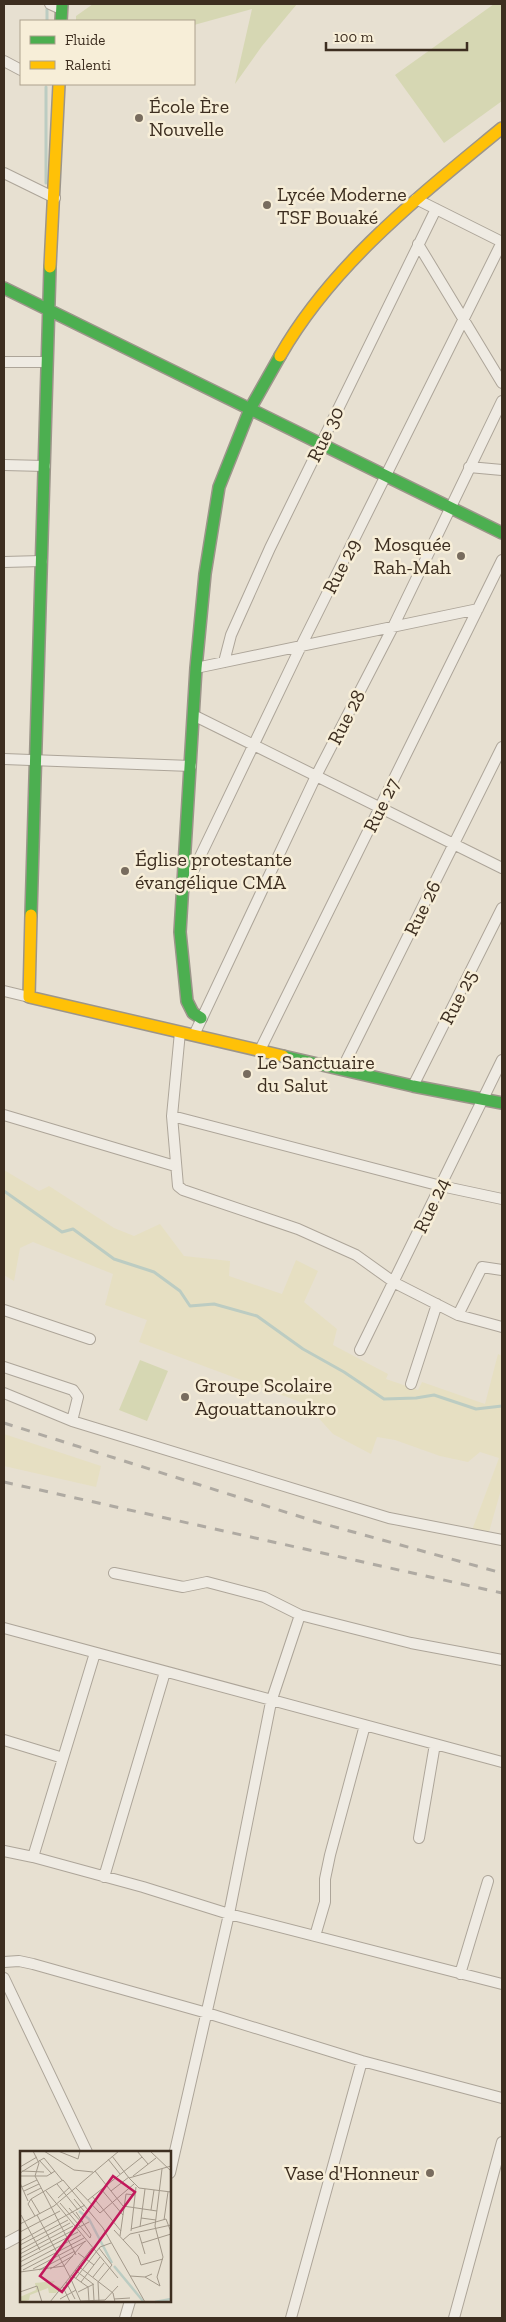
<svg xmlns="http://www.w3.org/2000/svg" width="506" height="2322" viewBox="0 0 506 2322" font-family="'Zilla Slab',serif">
	<rect width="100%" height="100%" fill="#e7e0d1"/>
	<path fill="#e6dfc2" d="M4 1170 39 1191 49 1186 114 1228 134 1236 160 1224 184 1256 230 1261 229 1276 282 1294 296 1260 318 1271 304 1302 337 1329 333 1345 388 1374 386 1379 418 1390 422 1382 485 1404 498 1354 502 1356V1486L489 1532 472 1530 499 1458 480 1452 468 1462 440 1456 395 1440 377 1437 371 1454 333 1434 306 1404 139 1342 147 1320 105 1305 113 1274 33 1242 20 1248 14 1281 4 1275Z
		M4 1434 101 1466 96 1487 4 1466Z"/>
	<path fill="#d6d7b3" d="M93 4H297L262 46 235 84 252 9 194 25V21H76V16Z
		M494 4H502V101L444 143 395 75Z
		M140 1360 168 1371 147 1421 119 1410Z"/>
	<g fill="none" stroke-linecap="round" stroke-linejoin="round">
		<path stroke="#bcccc2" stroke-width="3" d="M47 9V21
			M46 87V183
			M4 1191 62 1232 73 1229 114 1259 154 1272 180 1291 190 1306 214 1304 257 1316 303 1349 344 1372 384 1399 416 1398 434 1395 476 1409 502 1406"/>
		<defs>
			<path id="street" d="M50 4 61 9
				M4 61 21 70
				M4 173 55 198
				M416 199 502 242
				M418 244 502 383
				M4 362H46
				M4 465 45 466
				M469 467 502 470
				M4 562 42 561
				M224 662 231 635 270 548 436 209
				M196 668 478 609
				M193 715 502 868
				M4 759 191 766
				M185 888 301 646 502 242
				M4 991 29 997
				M180 1032 172 1116 178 1186 183 1190 298 1229 356 1255 395 1283 458 1315 502 1327
				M194 1035 316 776 393 627 502 401
				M260 1050 502 560
				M342 1069 502 747
				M413 1086 502 908
				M4 1115 175 1166
				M172 1116 441 1186 502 1199
				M4 1310 90 1339
				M458 1315 482 1267 502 1270
				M360 1350 502 1060
				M4 1367 73 1390 78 1397 72 1421
				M411 1384 437 1304
				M4 1393 72 1421 389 1518 502 1540
				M114 1573 183 1587 207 1582 264 1597 300 1615
				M4 1628 502 1762
				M4 1740 63 1758
				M419 1838 435 1744
				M4 1851 33 1857 143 1887 229 1914 502 1984
				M33 1857 95 1653
				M104 1877 165 1672
				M315 1936 325 1902V1879L330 1855 365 1725
				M4 1962 19 1961 33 1964 207 2013 362 2061 502 2098
				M460 1974 488 1881
				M4 1978 87 2152
				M170 2173 229 1914 271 1702 300 1615 411 1643 502 1660
				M4 2244 21 2235
				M125 2318 130 2301
				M291 2318 362 2061
				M454 2318 502 2142"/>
			<path id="fast" d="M61 21 62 4
				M4 288 502 533
				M31 915 50 267
				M201 1018 193 1013 187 1001 180 932 196 668 205 574 219 487 250 409 280 356
				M283 1056 413 1086 502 1103"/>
			<path id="slow" d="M50 267 59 84
				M280 356C333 263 421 195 502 128
				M31 915 29 997 283 1056"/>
		</defs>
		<use href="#street" stroke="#ada599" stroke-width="12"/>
		<use href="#fast" stroke="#9c958a" stroke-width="14"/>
		<use href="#slow" stroke="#9c958a" stroke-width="14"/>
		<use href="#street" stroke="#efebe3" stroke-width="10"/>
		<use href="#fast" stroke="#4caf50" stroke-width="11"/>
		<use href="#slow" stroke="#ffc107" stroke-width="11"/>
		<path stroke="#afaaa2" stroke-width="3" stroke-dasharray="9 9" stroke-linecap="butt" d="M4 1423 317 1522 502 1573
			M4 1482 502 1593"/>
	</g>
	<g fill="#786c5e" stroke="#f7eed8" stroke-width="2">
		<circle cx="139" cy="118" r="5"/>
		<circle cx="267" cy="205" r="5"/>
		<circle cx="461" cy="556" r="5"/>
		<circle cx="125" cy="871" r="5"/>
		<circle cx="247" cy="1074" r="5"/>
		<circle cx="185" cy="1397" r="5"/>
		<circle cx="430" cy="2173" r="5"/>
	</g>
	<g text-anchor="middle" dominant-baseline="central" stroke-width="5" stroke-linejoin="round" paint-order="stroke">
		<g font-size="20" fill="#3d2e20" stroke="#f7eed8" text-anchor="start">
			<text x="149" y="106">École Ère<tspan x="149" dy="23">Nouvelle</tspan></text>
			<text x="277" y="194">Lycée Moderne<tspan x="277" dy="23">TSF Bouaké</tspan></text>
			<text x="451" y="544" text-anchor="end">Mosquée<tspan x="451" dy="23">Rah-Mah</tspan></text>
			<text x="135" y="859">Église protestante<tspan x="135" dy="23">évangélique CMA</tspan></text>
			<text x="257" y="1062">Le Sanctuaire<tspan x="257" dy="23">du Salut</tspan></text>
			<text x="195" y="1385">Groupe Scolaire<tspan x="195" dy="23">Agouattanoukro</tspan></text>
			<text x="420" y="2173" text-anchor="end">Vase d'Honneur</text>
		</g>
		<g font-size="20" fill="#3d2e20" stroke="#f7eed8">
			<text transform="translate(325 434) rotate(-64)">Rue 30</text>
			<text transform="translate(341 566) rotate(-63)">Rue 29</text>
			<text transform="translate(346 717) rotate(-63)">Rue 28</text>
			<text transform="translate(381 805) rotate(-64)">Rue 27</text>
			<text transform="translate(422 908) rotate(-64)">Rue 26</text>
			<text transform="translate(458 997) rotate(-63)">Rue 25</text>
			<text transform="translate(431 1205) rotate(-65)">Rue 24</text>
		</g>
	</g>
	<g transform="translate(20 2151)">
		<rect width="151" height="151" fill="#e7e0d1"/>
		<path d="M35 130 32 133 41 136 36 142H29L28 137 10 144 9 149 0 151V146L16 139 15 132Z" fill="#d6d7b3"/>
		<path fill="none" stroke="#bcccc2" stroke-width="2.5" d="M59 60 69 68 92 112M94 115 123 150M135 151 151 148"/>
		<path fill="none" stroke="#a3998a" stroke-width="1" d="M13 0 19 12 15 25 56 104M24 0 54 19 73 21M38 0 58 8 60 0M117 0 128 13M130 0 151 20M92 5 109 27 151 15M88 8 100 23M19 9 32 23M0 16 17 6M2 20 24 21M75 20 103 55 137 60M74 21 99 0M0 22 24 7 42 29M0 25H27L35 20M113 25 136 7M109 27 119 37 151 41M0 32 8 50M37 33 58 59M2 36 17 29M56 37 80 62 114 33M81 38 103 64M4 40 19 33M26 40 98 127M91 40 109 26M7 44 21 37M72 45 101 80M38 47 50 36M11 48 43 29 83 77 125 151M54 48 64 60M68 49 122 6M40 52 70 87M49 57 61 71 63 70M131 59 134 39M56 61 71 84 70 87M1 64 20 99M17 64 50 126 30 151M15 65 8 53 11 48 20 63M121 67 136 69M144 69 148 41M0 73 34 55 74 21M120 76 125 38M111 78 146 68 151 81M94 79 118 105 121 114 143 108M111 80 116 36M0 81 40 60M119 83 125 103M100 85 106 43 115 44M103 89 110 83 151 74M0 90 65 54M122 92 151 83M0 94 48 69M79 97 92 114 78 131 79 151M0 99 50 72M58 102 74 114M0 103 53 75M0 107 69 71M0 111 58 81M58 115 93 142 95 151M0 116 61 84M13 118 66 90M30 118 53 105M3 119 64 87M19 119 55 100M55 119 73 133 74 149M0 121 44 115 65 90M51 124 68 136 69 150M110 125 125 126 132 123M73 126 84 112M125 126 140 135M56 127 80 96 91 92M46 131 55 148M61 131 80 106M140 135 137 126 143 106 135 75 142 18M43 136 50 151M0 141 17 135 22 151M58 141 74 133M40 148 56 139M94 148 110 147M61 150 85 149 98 135M61 151 50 126 72 97"/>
		<path fill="#c2185b" fill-opacity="0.15" stroke="#c2185b" stroke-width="2.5" d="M93 25 115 41 42 141 20 125Z"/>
		<rect width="151" height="151" fill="none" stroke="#3d2e20" stroke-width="2.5"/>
	</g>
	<rect width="506" height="2322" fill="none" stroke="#3d2e20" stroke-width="10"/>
	<rect x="20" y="20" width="175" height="65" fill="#f7eed8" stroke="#ada18e"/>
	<rect x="30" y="36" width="25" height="8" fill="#4caf50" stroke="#ada18e"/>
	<text x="65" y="45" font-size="15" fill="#3d2e20">Fluide</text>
	<rect x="30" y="61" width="25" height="8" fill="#ffc107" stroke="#ada18e"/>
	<text x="65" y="70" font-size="15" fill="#3d2e20">Ralenti</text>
	<path d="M326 42v8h141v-8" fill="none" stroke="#3d2e20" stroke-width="2.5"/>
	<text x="334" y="42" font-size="15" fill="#3d2e20" stroke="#f7eed8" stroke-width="4" paint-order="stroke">100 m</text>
</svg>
